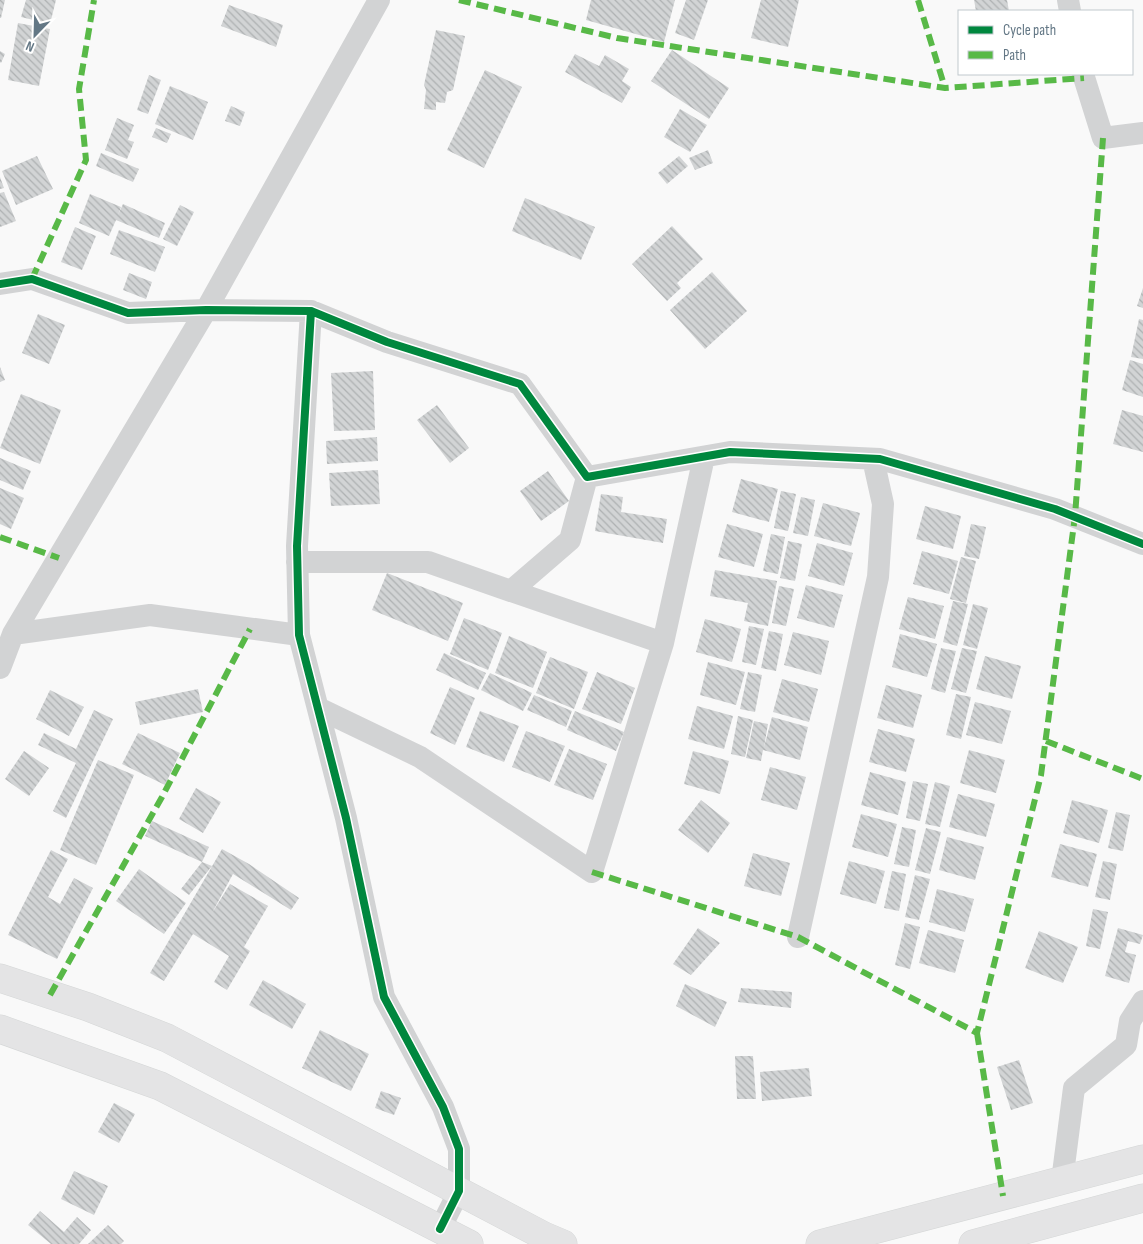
<svg xmlns="http://www.w3.org/2000/svg" width="1143" height="1244" viewBox="0 0 1143 1244" font-family="'Sofia Sans Condensed',sans-serif">
	<defs>
		<pattern id="building-back-hatch" width="6" height="6" patternUnits="userSpaceOnUse" patternTransform="scale(1.25)"><rect width="6" height="6" fill="#d2d4d5"/><path d="M-1 5l2 2M0 0l6 6M5-1l2 2" fill="none" stroke="#aeb1b2"/></pattern>
	</defs>
	<rect width="100%" height="100%" fill="#f9f9f9"/>
	<path fill="url(#building-back-hatch)" d="M0 0H5L1 18H0Z
		M26 0H56L50 24 21 17Z
		M591 0H675L664 42 586 20Z
		M686 0H708L694 40 675 33Z
		M761 0H799L788 47 751 38Z
		M974 0H1007L1009 11H976Z
		M229 5 283 25 276 47 221 26Z
		M18 23 50 29 39 86 8 80Z
		M436 30 465 36 453 90 447 92 445 103 436 102V110L424 109 426 90 424 85Z
		M672 50 729 88 709 119 651 81Z
		M0 51 5 54 1 63 0 62Z
		M575 54 599 66 605 55 629 69 622 81 631 87 622 103 565 72Z
		M485 70 522 87 484 168 447 150Z
		M149 75 161 80 148 114 137 110Z
		M170 86 208 102 193 140 155 124Z
		M231 106 245 112 240 126 225 121Z
		M680 109 707 125 690 152 664 137Z
		M117 118 134 125 128 140 134 142 127 159 105 150Z
		M156 128 171 134 167 143 152 137Z
		M708 150 713 163 695 170 689 158Z
		M101 153 139 169 133 182 96 166Z
		M37 156 53 189 16 205 2 171Z
		M679 156 688 166 667 184 658 173Z
		M0 177 4 188 0 189Z
		M4 192 16 221 0 227V193Z
		M90 194 121 207 118 215 123 204 165 223 159 238 116 220 109 236 79 223Z
		M525 198 595 227 581 260 512 231Z
		M180 205 194 212 177 246 163 239Z
		M672 226 703 259 677 283 681 288 667 301 632 264Z
		M75 227 96 236 82 270 61 262Z
		M119 230 165 247 155 272 110 254Z
		M712 272 747 311 705 349 670 310Z
		M129 273 152 282 146 299 123 290Z
		M1143 288V308L1137 306Z
		M38 314 65 325 49 364 22 353Z
		M1139 319 1143 320V359L1131 357Z
		M1130 360 1143 364V397L1122 390Z
		M0 367 5 380 0 382Z
		M373 371 375 430 334 431 331 373Z
		M21 394 61 410 40 464 0 448Z
		M437 405 469 448 450 463 417 420Z
		M1122 410 1143 416V452L1113 444Z
		M377 437 378 461 327 464 326 441Z
		M0 458 31 471 23 490 0 480Z
		M378 470 380 504 331 506 329 473Z
		M548 471 569 501 541 521 520 491Z
		M741 479 778 489 769 522 732 512Z
		M0 488 24 498 11 529 0 524Z
		M781 491 796 494 788 531 774 528Z
		M601 494 623 497 621 512 667 519 663 543 595 531Z
		M801 497 815 500 808 536 793 533Z
		M823 503 860 513 851 546 814 536Z
		M925 506 961 516 953 549 916 539Z
		M727 524 763 534 754 567 718 557Z
		M971 524 986 527 979 559 964 556Z
		M771 534 785 537 778 574 763 571Z
		M788 541 802 544 795 581 780 578Z
		M817 543 853 553 844 586 808 576Z
		M922 551 958 561 949 594 913 584Z
		M961 557 976 561 966 603 950 599Z
		M715 570 777 581 768 626 744 621 748 603 710 596Z
		M387 573 463 603 448 641 372 610Z
		M806 585 843 595 834 628 797 618Z
		M779 586 794 589 786 626 772 623Z
		M908 597 944 606 935 639 899 629Z
		M953 601 968 604 957 646 943 642Z
		M973 604 988 608 977 649 963 645Z
		M464 618 502 633 488 670 450 654Z
		M705 619 741 629 732 662 696 652Z
		M749 626 764 629 756 665 742 662Z
		M769 631 783 634 776 671 761 668Z
		M793 632 829 641 821 675 784 665Z
		M900 634 937 644 927 677 892 667Z
		M509 636 547 652 533 688 495 673Z
		M941 648 956 651 945 693 931 689Z
		M962 648 977 651 966 693 951 689Z
		M444 653 486 673 478 690 436 670Z
		M985 656 1021 666 1012 699 976 689Z
		M550 657 588 672 574 709 536 693Z
		M708 662 745 672 736 705 700 695Z
		M597 672 635 688 621 724 582 709Z
		M748 672 762 675 755 712 740 709Z
		M490 673 532 693 523 711 481 690Z
		M782 679 818 689 809 722 773 712Z
		M886 685 922 695 913 728 877 718Z
		M450 687 475 698 455 745 430 733Z
		M198 689 203 712 140 725 135 702Z
		M50 690 84 707 69 736 36 719Z
		M956 694 971 697 961 739 946 735Z
		M534 695 572 711 566 727 527 710Z
		M975 702 1011 711 1002 744 966 735Z
		M697 706 733 716 724 749 688 739Z
		M94 710 113 719 66 818 53 811 76 763 38 745 44 733 76 749Z
		M480 711 519 726 504 762 466 747Z
		M575 711 624 732 616 751 567 730Z
		M738 716 753 720 745 757 731 754Z
		M772 717 808 727 800 760 763 750 761 761 746 758 754 721 768 724 764 747Z
		M878 729 915 739 906 772 869 762Z
		M526 731 565 746 550 782 512 767Z
		M138 733 180 753 165 785 122 764Z
		M569 749 607 764 593 800 554 785Z
		M969 750 1005 760 996 793 960 783Z
		M24 751 49 768 29 796 5 779Z
		M693 751 729 761 720 794 684 784Z
		M98 760 134 775 96 865 60 850Z
		M770 767 806 777 797 810 761 800Z
		M870 772 906 782 898 815 861 805Z
		M913 781 928 784 920 821 906 818Z
		M935 782 950 786 940 827 925 824Z
		M196 788 221 802 203 833 179 819Z
		M958 794 995 804 986 837 949 827Z
		M701 800 730 823 708 853 678 830Z
		M1072 800 1108 810 1099 843 1063 833Z
		M1116 812 1130 815 1123 851 1108 848Z
		M861 814 897 824 888 857 852 847Z
		M152 821 209 847 202 862 145 836Z
		M902 827 916 830 909 867 894 864Z
		M926 828 941 832 930 874 915 870Z
		M947 837 984 847 975 880 939 870Z
		M1060 844 1097 854 1088 887 1051 877Z
		M222 849 249 864 299 898 291 910 233 874 212 913 230 884 268 906 244 947 250 951 227 990 214 982 229 956 193 934 164 981 150 973Z
		M51 850 68 859 48 897 60 904 74 878 93 888 57 959 8 935Z
		M753 853 790 863 781 896 744 886Z
		M849 861 885 871 876 904 840 894Z
		M1103 861 1117 864 1110 900 1095 897Z
		M202 862 212 866 189 895 181 889Z
		M139 869 186 903 164 934 116 901Z
		M892 871 906 874 899 911 884 908Z
		M915 875 930 879 919 920 905 917Z
		M937 889 974 899 965 932 929 922Z
		M1093 909 1108 912 1100 949 1086 946Z
		M905 923 920 927 910 969 895 965Z
		M698 928 720 943 691 975 673 964Z
		M1118 928 1143 935 1140 944 1128 941 1125 952 1136 955 1129 983 1105 976Z
		M928 930 964 940 955 973 919 963Z
		M1039 931 1078 947 1063 983 1025 968Z
		M263 980 306 1004 292 1029 249 1005Z
		M685 984 727 1002 715 1027 676 1006Z
		M741 988 792 992 791 1008 738 1002Z
		M320 1030 369 1054 351 1091 302 1068Z
		M735 1056H753L756 1099H737Z
		M1019 1060 1033 1103 1011 1110 997 1067Z
		M809 1068 812 1096 762 1101 760 1072Z
		M381 1091 401 1098 394 1115 375 1108Z
		M114 1103 135 1114 119 1143 98 1132Z
		M74 1171 108 1186 94 1215 61 1199Z
		M40 1211 64 1232 77 1217 91 1230 79 1244H51L28 1225Z
		M108 1225 124 1241 121 1244H88Z"/>
	<g fill="none" stroke-linecap="round" stroke-linejoin="round">
		<defs>
			<path id="highway" d="M0 978 88 1007 167 1038 544 1236 563 1244
				M0 1029 160 1086 469 1244
				M820 1244 1143 1159
				M973 1244 1143 1198"/>
		</defs>
		<use href="#highway" stroke="#d5d7d7" stroke-width="29"/>
		<path stroke="#d2d3d4" stroke-width="22" d="M1068 0 1070 11
			M1083 74 1103 138 1143 133
			M0 284 32 279 128 313 206 310 311 311 387 342 520 384 587 477 730 452 880 459 1055 509 1143 544
			M311 311 297 546 299 635 346 818 384 997 443 1107 459 1149V1191L440 1229
			M297 562H428L511 591 570 540 587 477
			M511 591 663 643 704 457
			M13 634 150 615 299 635
			M0 668 13 634 206 310 379 0
			M318 708 420 757 592 872 663 643
			M798 937 878 577 883 504 873 459
			M1062 1181 1074 1088 1126 1045 1130 1021 1143 1001"/>
		<use href="#highway" stroke="#e4e4e5" stroke-width="28"/>
		<path stroke="#58b947" stroke-width="6" stroke-dasharray="12 6" stroke-linecap="butt" d="M459 0 617 38 945 88 1084 78
			M918 0 945 88
			M32 279 86 160 79 89 94 0
			M0 537 59 558
			M1046 741 1143 779
			M592 872 798 937 977 1033 1041 775 1075 516 1103 138
			M50 995 162 797 250 629
			M977 1033 1003 1196"/>
		<defs>
			<path id="cycleway" d="M0 284 32 279 128 313 206 310 311 311 387 342 520 384 587 477 730 452 880 459 1055 509 1143 544
				M311 311 297 546 299 635 346 818 384 997 443 1107 459 1149V1191L440 1229"/>
		</defs>
		<use href="#cycleway" stroke="#fff" stroke-width="11"/>
		<use href="#cycleway" stroke="#00873e" stroke-width="8"/>
	</g>
	<rect x="958" y="10" width="175" height="65" fill="#ffffff" stroke="#c1c9ce"/>
	<rect x="968" y="26" width="25" height="8" fill="#00873e" stroke="#c1c9ce"/>
	<text x="1003" y="35" font-size="15" fill="#637785">Cycle path</text>
	<rect x="968" y="51" width="25" height="8" fill="#58b947" stroke="#c1c9ce"/>
	<text x="1003" y="60" font-size="15" fill="#637785">Path</text>
	<g transform="translate(35 35) rotate(203)" stroke="#ffffff" stroke-width="4" paint-order="stroke">
	<path d="M0-4L9 19L0 12L-9 19Z" fill="#637785"/>
	<text y="-8" font-size="14" font-weight="bold" text-anchor="middle" fill="#637785">N</text>
	</g>
</svg>
